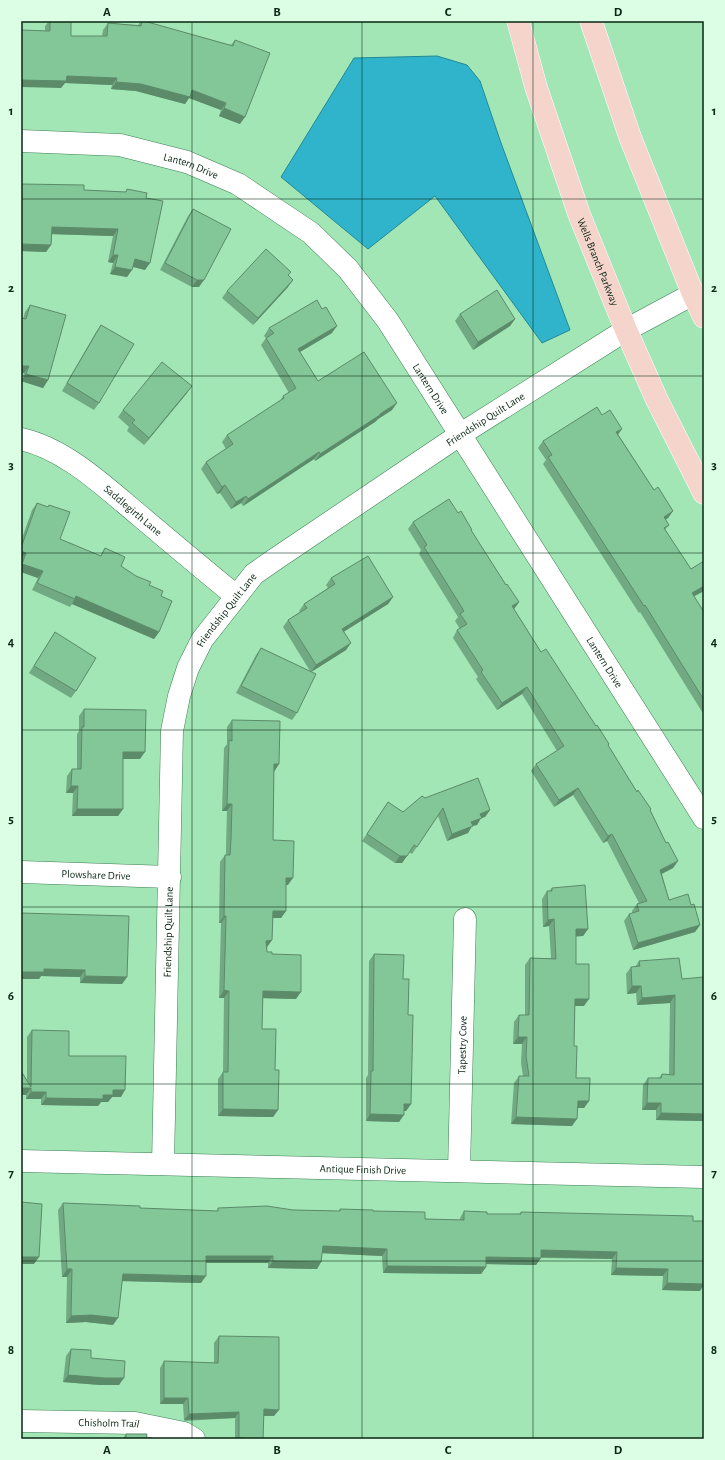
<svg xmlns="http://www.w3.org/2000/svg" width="725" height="1460" viewBox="0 0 725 1460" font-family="'Alegreya Sans',sans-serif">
	<rect width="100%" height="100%" fill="#a2e6b5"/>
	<path fill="#2fb4cc" stroke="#248995" d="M437 56 467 65 480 81 501 143 570 330 542 343 435 196 368 249 281 177 354 58Z"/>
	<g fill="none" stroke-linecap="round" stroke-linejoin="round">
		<defs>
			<g id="minor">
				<path id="s1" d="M21 141 120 145 187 162 238 184 311 233 348 269 388 321 704 818"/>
				<path id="s2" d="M21 439C66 449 105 487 140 516 172 543 204 570 236 596"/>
				<path id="s3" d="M21 872 170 877"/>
				<path id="s4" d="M21 1161 704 1177"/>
				<path id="s5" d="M163 1164 172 731 179 696 188 668 202 640 254 574 277 558 461 434 626 330 693 294"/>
				<path id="s6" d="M459 1171 465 919"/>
				<path id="s7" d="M21 1421 135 1423 184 1433 194 1439"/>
			</g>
			<g id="major">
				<path id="s8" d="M518 21 536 87 579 214 626 330 657 400 704 493"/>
				<path d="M591 21 630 137 693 294 704 317"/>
			</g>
		</defs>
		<use href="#minor" stroke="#3c7e53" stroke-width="23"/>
		<use href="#major" stroke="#fff" stroke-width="23"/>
		<use href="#minor" stroke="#fff" stroke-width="22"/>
		<use href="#major" stroke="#f5d4cc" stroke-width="22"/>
	</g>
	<path fill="#71aa82" d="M49 21H71V36H102L103 30 108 23 138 25 141 21 231 45 235 40 240 124 219 116 221 110 189 98 185 104 136 91 111 89 112 85 65 83 61 88 45 31V26Z
		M127 189 146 198 145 270 133 267 127 277 110 274 113 263 108 262 113 236 52 234 51 245 46 252 21 251 84 190 125 192Z
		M193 209 199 287H192L160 270 188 216Z
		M288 275V287L253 325 222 298 227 291Z
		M30 305 48 380 43 388 21 381 24 373 23 319 25 312Z
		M460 314 515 319 510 326 473 350 455 321Z
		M101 325 99 403 94 410 62 391 96 332Z
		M269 328 332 333 300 352 318 381 392 410 378 419 375 422 315 461 314 459 243 506 241 503 231 509 220 493 217 494 201 469 206 462 226 449 222 442 227 435 280 401 283 396 289 393 261 345 266 338 264 336Z
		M187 393 144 445 127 431 129 427 118 417 123 410Z
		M602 415 618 434 654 490 673 511 668 518 665 520 669 525 665 530 691 569 704 561V591L694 596 704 612V715L640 612 639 613 543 464 546 460 538 448 543 441Z
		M37 503 48 507 49 505 60 539 100 556 105 548 121 566 149 585 161 596 159 632 154 639 72 604 70 607 32 590 38 578 21 572V541L32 510Z
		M458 513 471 531 506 585 519 602 514 609 541 652 609 744 608 746 637 792 651 809 650 810 666 843 678 861 673 868 662 874 669 900 691 905 700 925 695 932 633 950 624 921 629 914 632 913V911L637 904 639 903 607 841 603 843 573 795 554 807 531 771 536 764 557 751 522 694 497 710 476 679 478 677 453 638 457 630 460 629 455 621 458 617 419 554 421 550 408 529 413 522Z
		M331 578 393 597 388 604 343 632 346 650 311 672 297 713 292 720 236 693 256 655 261 648 310 671 283 627 288 620 300 612 299 611 304 604 328 588 326 585Z
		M55 632 76 691 71 698 29 673Z
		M84 709 140 759H123V809L118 816H72L73 793H66L67 776 72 769H77V734L79 731V716Z
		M232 720 274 772 273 840 288 885H286V911L281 918H273L272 940 267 947V952L272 954 296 999 263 998 262 1029 275 1070 278 1110 273 1117 218 1116V1079L223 1072 224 998H219L221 923H219L220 862 225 855H226V846L227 811H222L224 748 227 744V727Z
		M425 798 490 810 485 817 481 818 477 825 472 826 468 833 447 841 438 816 412 854 409 852 402 863H395L362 841 388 802 403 812Z
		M552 888 588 929 583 936H576V964L584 1006H575L574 1046 576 1078 589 1101 584 1108H578L572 1126 511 1124 514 1083 519 1076H523L521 1063 522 1044H513L514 1022 519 1015H525V965L530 958H551L549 926 543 927 542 899 547 891H549Z
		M21 913 127 977 122 984 80 983V977L41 976 39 979H21Z
		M374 954 403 979 408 1015 411 1104 406 1111H404L399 1122 366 1121V1078L368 1075 369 961Z
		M639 961 704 988V1119L703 1121 656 1120V1110H642L643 1085 648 1078H659L662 1074H669L670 1003 637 1005 636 993 627 994 626 974 631 967H635Z
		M32 1030 69 1056 121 1097H112L108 1102H101L98 1106 41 1105V1099H26V1095H21V1071L27 1080V1037Z
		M63 1203 140 1208 217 1211 218 1208 339 1211 340 1209 373 1211 425 1219 460 1220V1218L464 1211 487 1214H519L521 1212 693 1221 700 1291 662 1290 663 1276 611 1275 612 1259 541 1258 536 1265 486 1264V1267L481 1274 383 1273 382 1256 322 1253 321 1262 317 1269 268 1268V1263H206L201 1283 122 1281 113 1325 86 1322 66 1323 67 1277H62L58 1210Z
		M219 1336 274 1416H264L263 1439H235V1418L185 1421 184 1420 183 1404H160V1368L164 1361 214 1363V1343Z
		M71 1349 91 1358 119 1385H100L63 1382 66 1356Z
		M126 1434 146 1439H124V1437Z"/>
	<path fill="#5c8b6a" d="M67 76 117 78 112 85 65 83 61 88 21 87V80Z
		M116 82 141 84 192 90 226 103 221 110 189 98 185 104 136 91 111 89Z
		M224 108 245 117 240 124 219 116Z
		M52 227 118 229 113 236 47 234Z
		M21 244 51 245 46 252 21 251Z
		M113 255H118L113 263 108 262Z
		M135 259 150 263 145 270 130 266Z
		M115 267 132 270 127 277 110 274Z
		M197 280H204L199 287H192Z
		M293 280 288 287 253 325 258 318Z
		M515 319 510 326 473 350 478 342Z
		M337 326 332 333 293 356 298 349Z
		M21 366H29L24 373H21Z
		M26 374 48 380 43 388 21 381Z
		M192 386 187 393 144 445 149 438Z
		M397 403 392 410 378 419 375 422 315 461 320 454Z
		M622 429 617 436 616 432Z
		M319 452 314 459 243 506 248 499Z
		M225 485 220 493 217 494 222 487Z
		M246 496 241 503 231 509 236 502Z
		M673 511 668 518 659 524 664 517Z
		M21 551 26 553 21 560Z
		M22 564 43 571 38 578 21 572V565Z
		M704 586V591L687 600 692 593Z
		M76 596 159 632 154 639 72 604Z
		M393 597 388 604 337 636 342 629Z
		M519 602 514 609 512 606Z
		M351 643 346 650 311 672 316 665Z
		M527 687 522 694 497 710 502 703Z
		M123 752H145L140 759H118Z
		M274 764H279L274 772 269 771Z
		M71 786H78L73 793H66Z
		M578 788 573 795 554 807 559 800Z
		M227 804H232L227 811H222Z
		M77 809H123L118 816H72Z
		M490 810 485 817 481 818 477 825 472 826 468 833 447 841 452 834 471 822 480 814Z
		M612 834 607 841 603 843 608 836Z
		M400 856H407L402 863H395Z
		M678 861 673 868 655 877 660 870Z
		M286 878H293L288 885H281Z
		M273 911H286L281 918H268Z
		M224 916H226L221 923H219Z
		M554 919 549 926 543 927 548 920Z
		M700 925 695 932 633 950 638 943Z
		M576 929H588L583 936 571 937Z
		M272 940 267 947 261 948 266 941Z
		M44 969 85 970 80 977 41 976 39 979H21V974L23 972Z
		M85 976 127 977 122 984 80 983Z
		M632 986H641L636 993 627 994Z
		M224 990 229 991 224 998H219Z
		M263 991 301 992 296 999 258 998Z
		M675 995 670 1003 637 1005 642 998Z
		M575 999H589L584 1006H570Z
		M518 1037H527L522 1044H513Z
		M21 1088H31L26 1095H21Z
		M113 1090H125L121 1097H112L108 1102H101L98 1106 41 1105 46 1098 103 1095Z
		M31 1092H46L41 1099H26Z
		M578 1101H589L584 1108H573Z
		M647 1103H661L656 1110H642Z
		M404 1104H411L406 1111H399Z
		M223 1109 278 1110 273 1117 218 1116Z
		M661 1113 704 1114V1119L703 1121 656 1120Z
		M370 1114 404 1115 399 1122 366 1121Z
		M516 1117 577 1119 572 1126 511 1124Z
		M323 1246 387 1249 382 1256 318 1253Z
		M541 1250 617 1252 612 1259 536 1257Z
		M206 1256H273L268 1263H201Z
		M21 1257H39L34 1264H21Z
		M486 1257 541 1258 536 1265 482 1264Z
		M273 1261 321 1262 317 1269 268 1268Z
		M387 1266 486 1267 481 1274 383 1273Z
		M616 1268 668 1269 663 1276 611 1275Z
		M67 1269H72L67 1277H62Z
		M123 1274 206 1276 201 1283 118 1281Z
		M667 1283 704 1284V1285L700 1291 662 1290Z
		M91 1315 118 1318 113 1325 86 1322 66 1323 71 1316Z
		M68 1375 124 1378 119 1385H100L63 1382Z
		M164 1398H188L183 1404H160Z
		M264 1409 279 1410 274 1416H259Z
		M239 1412 235 1418 184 1420 189 1414Z"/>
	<path fill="#83c697" stroke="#5c8b6a" d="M50 21H71V36H107L108 23 141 26 142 21H144L233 46 235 40 270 53 245 117 224 108 226 103 192 90 190 97 141 84 116 82 117 78 67 76 66 81 21 80V30L50 31Z
		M21 184 84 185V190L126 192 127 189 147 193 146 198 163 201 150 263 135 259 132 270 115 267 118 255H113L118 229 52 227 51 245 21 244Z
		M193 209 231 229 204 280H197L165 263Z
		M266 249 291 272 288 275 293 280 258 318 227 291Z
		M497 290 515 319 478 342 460 314Z
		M317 300 322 309 326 307 337 326 298 349 318 381 364 352 397 403 380 414V415L320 454 319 452 248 499 246 496 236 502 225 485 222 487 206 462 233 444 227 435 284 398 283 396 296 388 266 338 274 333 269 328Z
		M30 305 66 315 48 380 26 374 29 366H21V318L26 319Z
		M101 325 134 344 99 403 67 383Z
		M162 362 192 386 149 438 132 423 135 420 123 410Z
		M597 407 602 415 610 410 622 429 616 432 654 490 658 487 673 511 664 517 669 525 664 528 691 569 704 561V586L692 593 704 612V700L645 605 644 606 548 457 552 455 543 441Z
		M449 499 458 513 461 511 472 530H471L506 585 507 584 519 602 512 606 541 652 546 649 596 726 597 725 609 744 608 745 637 792 638 790 651 809 650 810 666 843 668 842 678 861 660 870 669 900 688 894 691 905 694 904 700 925 638 943 629 914 639 911 637 904 647 901 612 834 608 836 578 788 559 800 536 764 564 746 527 687 502 703 481 672 483 670 457 630 467 624 460 614 464 611 424 547 427 545 413 522Z
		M37 503 48 507 49 505 70 512 60 539 101 556 105 548 125 557 121 566 136 576 151 582 149 585 163 591 161 596 172 601 159 632 76 596 75 599 37 583 43 571 22 564 26 553 21 551V548Z
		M368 556 393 597 342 629 351 643 316 665 288 620 307 608 304 604 335 584 331 578Z
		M55 632 96 658 76 691 34 666Z
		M261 648 316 674 297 713 241 686Z
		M84 709 146 710 145 752H123V809H77L78 786H71L72 769H81L82 727H84Z
		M232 720 280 721 279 764H274L273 840 294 841 293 878H286V911H273L272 940 266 941 267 952H272V954L301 955V992L263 991 262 1029H276L275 1070H279L278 1110 223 1109V1072H228L229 991 224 990 226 916H224L225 855H230L231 839 232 804H227L229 740 232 741Z
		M478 778 490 810 480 814 482 818 471 822 473 826 452 834 443 808 417 847 414 845 407 856H400L367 834 388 802 403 812 422 796 425 798Z
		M585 885 588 929H576V964H589V999H575L574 1046H577L576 1078H590L589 1101H578L577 1119 516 1117 519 1076H529L526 1056 527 1037H518L519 1015H529L530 958 556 959 554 919 548 920 547 891H552V888Z
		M21 913 129 916 127 977 85 976V970L44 969V972H23V975H21Z
		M374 954 404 955 403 979H409L408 1015H413L411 1104H404V1115L370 1114 371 1071H373Z
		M679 958 682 979 703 977 704 988V1114L661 1113V1103H647L648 1078H661L662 1074 674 1075 675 995 642 998 641 986H632L631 967 640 966 639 961Z
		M32 1030 69 1031V1056H126L125 1090H113V1095H103V1099L46 1098V1092H31V1088H21V1071L31 1087Z
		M21 1202 42 1204 39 1257H21Z
		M63 1203 140 1206V1208L218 1211V1208L267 1206 293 1210 340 1211V1209L373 1210V1211L425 1212V1219L464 1220V1211L487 1212V1214H521V1212L693 1216V1221H704V1284L667 1283 668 1269 616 1268 617 1252 541 1250V1258L486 1257V1267L387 1266V1249L323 1246 321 1262 273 1261V1256H206V1276L123 1274 118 1318 91 1315 71 1316 72 1269H67Z
		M219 1336 279 1337V1410L264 1409 263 1439H243V1438H239V1412L190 1414H189L188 1398H164V1361L218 1363Z
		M71 1349 91 1350V1358L125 1361 124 1378H105L68 1375Z
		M126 1434H147L146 1439H126Z"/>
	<path fill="none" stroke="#0a2614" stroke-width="1" stroke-opacity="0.55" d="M192 21V1439M362 21V1439M533 21V1439M21 199H704M21 376H704M21 553H704M21 730H704M21 907H704M21 1084H704M21 1261H704"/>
	<g text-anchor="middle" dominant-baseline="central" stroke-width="3" stroke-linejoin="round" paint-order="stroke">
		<g font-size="11" fill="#0a2614" stroke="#dcfee5">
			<text stroke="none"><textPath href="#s1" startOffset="173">Lantern Drive</textPath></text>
			<text stroke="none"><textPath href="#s8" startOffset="254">Wells Branch Parkway</textPath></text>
			<text stroke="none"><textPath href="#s1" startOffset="509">Lantern Drive</textPath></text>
			<text stroke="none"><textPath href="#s5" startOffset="892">Friendship Quilt Lane</textPath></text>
			<text stroke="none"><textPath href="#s2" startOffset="134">Saddlegirth Lane</textPath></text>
			<text stroke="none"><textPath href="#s5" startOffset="568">Friendship Quilt Lane</textPath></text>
			<text stroke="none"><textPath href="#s1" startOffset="833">Lantern Drive</textPath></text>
			<text stroke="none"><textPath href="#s3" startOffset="75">Plowshare Drive</textPath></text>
			<text stroke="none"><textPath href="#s5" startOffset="232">Friendship Quilt Lane</textPath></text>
			<text stroke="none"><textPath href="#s6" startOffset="126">Tapestry Cove</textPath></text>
			<text stroke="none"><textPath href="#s4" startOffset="342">Antique Finish Drive</textPath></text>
			<text stroke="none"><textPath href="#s7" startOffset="88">Chisholm Trail</textPath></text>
		</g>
	</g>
	<rect width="725" height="1460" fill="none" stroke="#dcfee5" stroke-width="44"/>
	<rect x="22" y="22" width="681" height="1416" fill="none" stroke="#0a2614" stroke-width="1.5"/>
	<g font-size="13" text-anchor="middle" font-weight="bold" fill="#0a2614">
		<text x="107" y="16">A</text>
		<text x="277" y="16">B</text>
		<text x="448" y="16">C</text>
		<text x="618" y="16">D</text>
		<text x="11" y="115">1</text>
		<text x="714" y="115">1</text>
		<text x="11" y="292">2</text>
		<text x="714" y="292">2</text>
		<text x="11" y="469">3</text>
		<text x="714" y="469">3</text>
		<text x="11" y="646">4</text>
		<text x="714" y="646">4</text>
		<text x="11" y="823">5</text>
		<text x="714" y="823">5</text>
		<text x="11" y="1000">6</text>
		<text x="714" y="1000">6</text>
		<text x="11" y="1177">7</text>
		<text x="714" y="1177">7</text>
		<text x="11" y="1354">8</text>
		<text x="714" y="1354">8</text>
		<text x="107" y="1454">A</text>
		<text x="277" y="1454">B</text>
		<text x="448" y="1454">C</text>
		<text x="618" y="1454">D</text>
	</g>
</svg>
